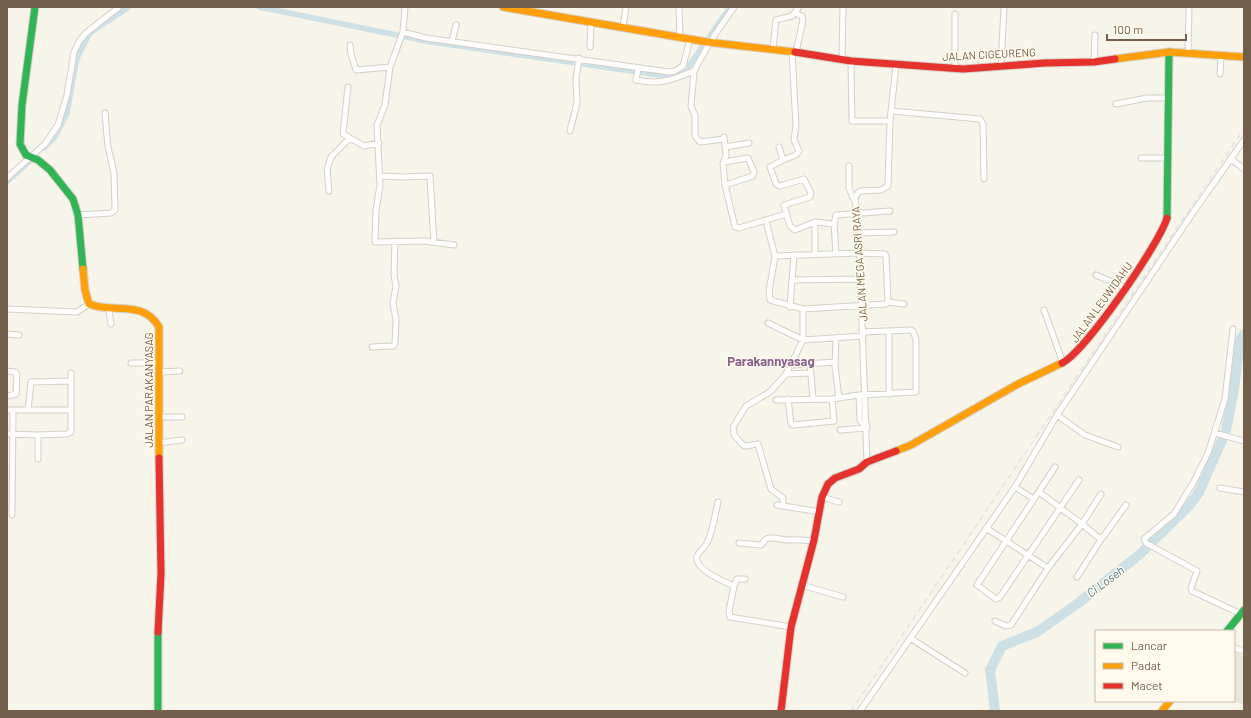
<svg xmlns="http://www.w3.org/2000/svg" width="1251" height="718" viewBox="0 0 1251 718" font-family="Barlow,sans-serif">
	<rect width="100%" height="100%" fill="#f7f4ea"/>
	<path fill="#eae5db" d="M1234 652 1244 656V705L1234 701Z"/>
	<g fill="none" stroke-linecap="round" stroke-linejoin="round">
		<path stroke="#cce0e6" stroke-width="5.5" d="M259 7 431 42 659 75 684 73 730 7
			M44 148 55 137 67 113 77 58 90 33 129 7
			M7 182 33 158"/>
		<path stroke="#cce0e6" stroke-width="10" d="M1225 435 1234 390 1240 340 1244 334
			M995 711 990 670 1002 646 1037 632 1077 604 1139 555 1189 506 1199 492 1224 436"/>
		<defs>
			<path id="street" d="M405 7 403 32 390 67 385 105 377 125 380 185 376 211 375 242 425 241 454 245
				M679 7 680 37
				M795 13 802 16 803 20 796 52
				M623 27 626 7
				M403 32 426 38 669 72 675 71 683 66 690 39
				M452 41 456 25
				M710 42 694 71 691 107 695 115V136L700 142 724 139
				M712 43 714 36 734 7
				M350 45 351 54 356 70 390 67
				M590 47 591 22
				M773 48 776 20 792 16 799 7
				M1188 52 1189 7
				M842 59 843 7
				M851 61 852 121H890
				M1094 62 1095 35
				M1001 67 1004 7
				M638 69 636 80C660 85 672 80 694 71
				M955 69V14
				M1220 74 1221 55
				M348 87 343 134 364 146 379 143
				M1116 104 1147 98H1169
				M891 111 980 119 983 124 984 179
				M570 131 577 103 576 80 579 58
				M724 137 726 155 723 164 725 185 735 227 739 228 786 214
				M725 147 749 143
				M779 147 783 160 770 167 776 184 780 186 804 179 811 193 810 197 784 205 790 226 795 230 815 222
				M1141 158H1168
				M1231 159 1244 169
				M783 160 796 155 799 151 794 140 796 126 792 52
				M724 162 748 158 754 172 753 176 725 185
				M849 166V188L854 200
				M380 176 402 177 430 176 434 242
				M7 178 45 144 58 125 67 95 74 52 80 40 86 33 119 7
				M329 191 327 169 331 157 349 139
				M78 215 111 213 115 210 114 173 108 147 105 113
				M766 221 775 256 769 292 770 300 803 309 886 304 888 302 886 256 885 254 859 253 775 256
				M859 233 894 232
				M815 254V222L834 224
				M836 254 834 224 836 215 890 211
				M1096 275 1126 288
				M792 280 861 279
				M888 302 904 304
				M108 306 111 324
				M790 307 794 255
				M7 309 77 312 89 304
				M1044 310 1063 363
				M768 323 803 340 863 336
				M1233 329 1225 399 1208 453 1193 483 1174 514 1144 539 1146 543 1197 571 1191 588 1192 591 1241 614
				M889 331V394
				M7 334 19 335
				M836 338 835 367 839 398
				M372 347 393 346 395 344 396 320 393 303 396 286 394 275 395 241
				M131 363H158
				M810 363 813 399
				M791 365 835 362
				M7 371 15 372 17 375 16 394 7 396
				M158 372 180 371
				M786 374 810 373
				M859 395 860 420 863 424 867 425
				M788 399 791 424 793 425 834 421 832 399 859 395 916 392V339L913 331 910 330 863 332
				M776 400 832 399
				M7 410H13L12 515
				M13 410H71
				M28 410 31 382 71 381
				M1057 415 1192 214 1244 140
				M158 417H182
				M840 430 867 428
				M1215 433 1244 441
				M7 434 38 435V459
				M38 435 67 434 71 432V373
				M158 443 182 440
				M867 462 858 213C856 205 852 197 860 191L881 190 888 186 890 121 896 65
				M1015 487 1034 499 1055 467
				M1220 488 1244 492
				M1039 492 1082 524 1101 494
				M822 497 839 502
				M1034 499 977 585 996 599 1000 597 1079 480
				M718 502C715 515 713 529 708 541 706 547 699 551 697 556 693 569 725 582 734 586L729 611 730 617 791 627
				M777 505 820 512
				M783 506V498L771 489 758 444 745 446 743 445 734 435 733 427 746 406 770 392 786 374 803 340V309
				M986 528 1048 568
				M739 543 761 545 766 539C774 536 781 540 788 540 797 539 804 540 813 541
				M1077 577 1102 538
				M802 585 843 597
				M734 586 737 579H745
				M995 621 1006 626 1011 625 1048 568 1082 524 1099 538 1103 537 1126 505
				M910 638 965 673
				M1234 648 1244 651
				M860 711 1015 487 1057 415 1085 435 1118 447"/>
			<path id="fast" d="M35 7 22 105 20 144 26 155 38 160 50 170 73 199 78 215 83 269
				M1167 218 1169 52
				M1227 631 1244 610
				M158 632V711"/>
			<path id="slow" d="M503 7 707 42 795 52
				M1115 59 1169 52 1244 57
				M83 269 85 290 89 304C113 314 143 299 159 327V458
				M896 451 911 445 1018 384 1062 363
				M1162 711 1170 701"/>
			<path id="jam" d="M795 52 851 61 963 69 1045 63 1094 62 1115 59
				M1062 363C1085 352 1160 243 1167 218
				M158 632 161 574 159 458
				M781 711 791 627 814 540 822 497 828 484 835 478 859 469 867 462 896 451"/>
		</defs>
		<use href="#street" stroke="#d5d0c7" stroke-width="7"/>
		<use href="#fast" stroke="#d6d1c8" stroke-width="9"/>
		<use href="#slow" stroke="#d6d1c8" stroke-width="9"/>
		<use href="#jam" stroke="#d6d1c8" stroke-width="9"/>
		<use href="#street" stroke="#fefdfc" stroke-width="5"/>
		<use href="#fast" stroke="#30b455" stroke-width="7"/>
		<use href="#slow" stroke="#ff9f0a" stroke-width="7"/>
		<use href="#jam" stroke="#e5322d" stroke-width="7"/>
		<path stroke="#e5e2e4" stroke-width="1.5" stroke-dasharray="6 4" stroke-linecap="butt" d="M851 711 1244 129"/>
	</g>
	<g text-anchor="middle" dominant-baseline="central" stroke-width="3" stroke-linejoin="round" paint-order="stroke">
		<g font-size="11" fill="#74604a" stroke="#fffaeb">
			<text transform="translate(989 54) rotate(-3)">JALAN CIGEURENG</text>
			<text transform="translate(859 264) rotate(-94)">JALAN MEGA ASRI RAYA</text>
			<text transform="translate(1101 302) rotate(-54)">JALAN LEUWIDAHU</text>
			<text transform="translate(148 390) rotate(-90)">JALAN PARAKANYASAG</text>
		</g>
		<g font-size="12" font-style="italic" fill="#48778e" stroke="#fffaeb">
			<text transform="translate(1105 581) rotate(-37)">Ci Loseh</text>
		</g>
		<g font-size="13" font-weight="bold" fill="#896291" stroke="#fffaeb">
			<text x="771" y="361">Parakannyasag</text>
		</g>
	</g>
	<rect width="1251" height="718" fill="none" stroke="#74604a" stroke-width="16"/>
	<rect x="1095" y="630" width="140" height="72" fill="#fffaeb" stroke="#c7bcab"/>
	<rect x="1103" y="643" width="20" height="6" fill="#30b455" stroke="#c7bcab"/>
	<text x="1131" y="650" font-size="12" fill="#74604a">Lancar</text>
	<rect x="1103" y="663" width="20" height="6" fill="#ff9f0a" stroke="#c7bcab"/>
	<text x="1131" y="670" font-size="12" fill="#74604a">Padat</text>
	<rect x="1103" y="683" width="20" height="6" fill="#e5322d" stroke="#c7bcab"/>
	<text x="1131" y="690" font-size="12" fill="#74604a">Macet</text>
	<path d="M1107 34v6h79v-6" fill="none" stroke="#74604a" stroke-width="2"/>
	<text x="1113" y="34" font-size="12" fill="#74604a" stroke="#fffaeb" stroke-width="3" paint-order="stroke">100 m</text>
</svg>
